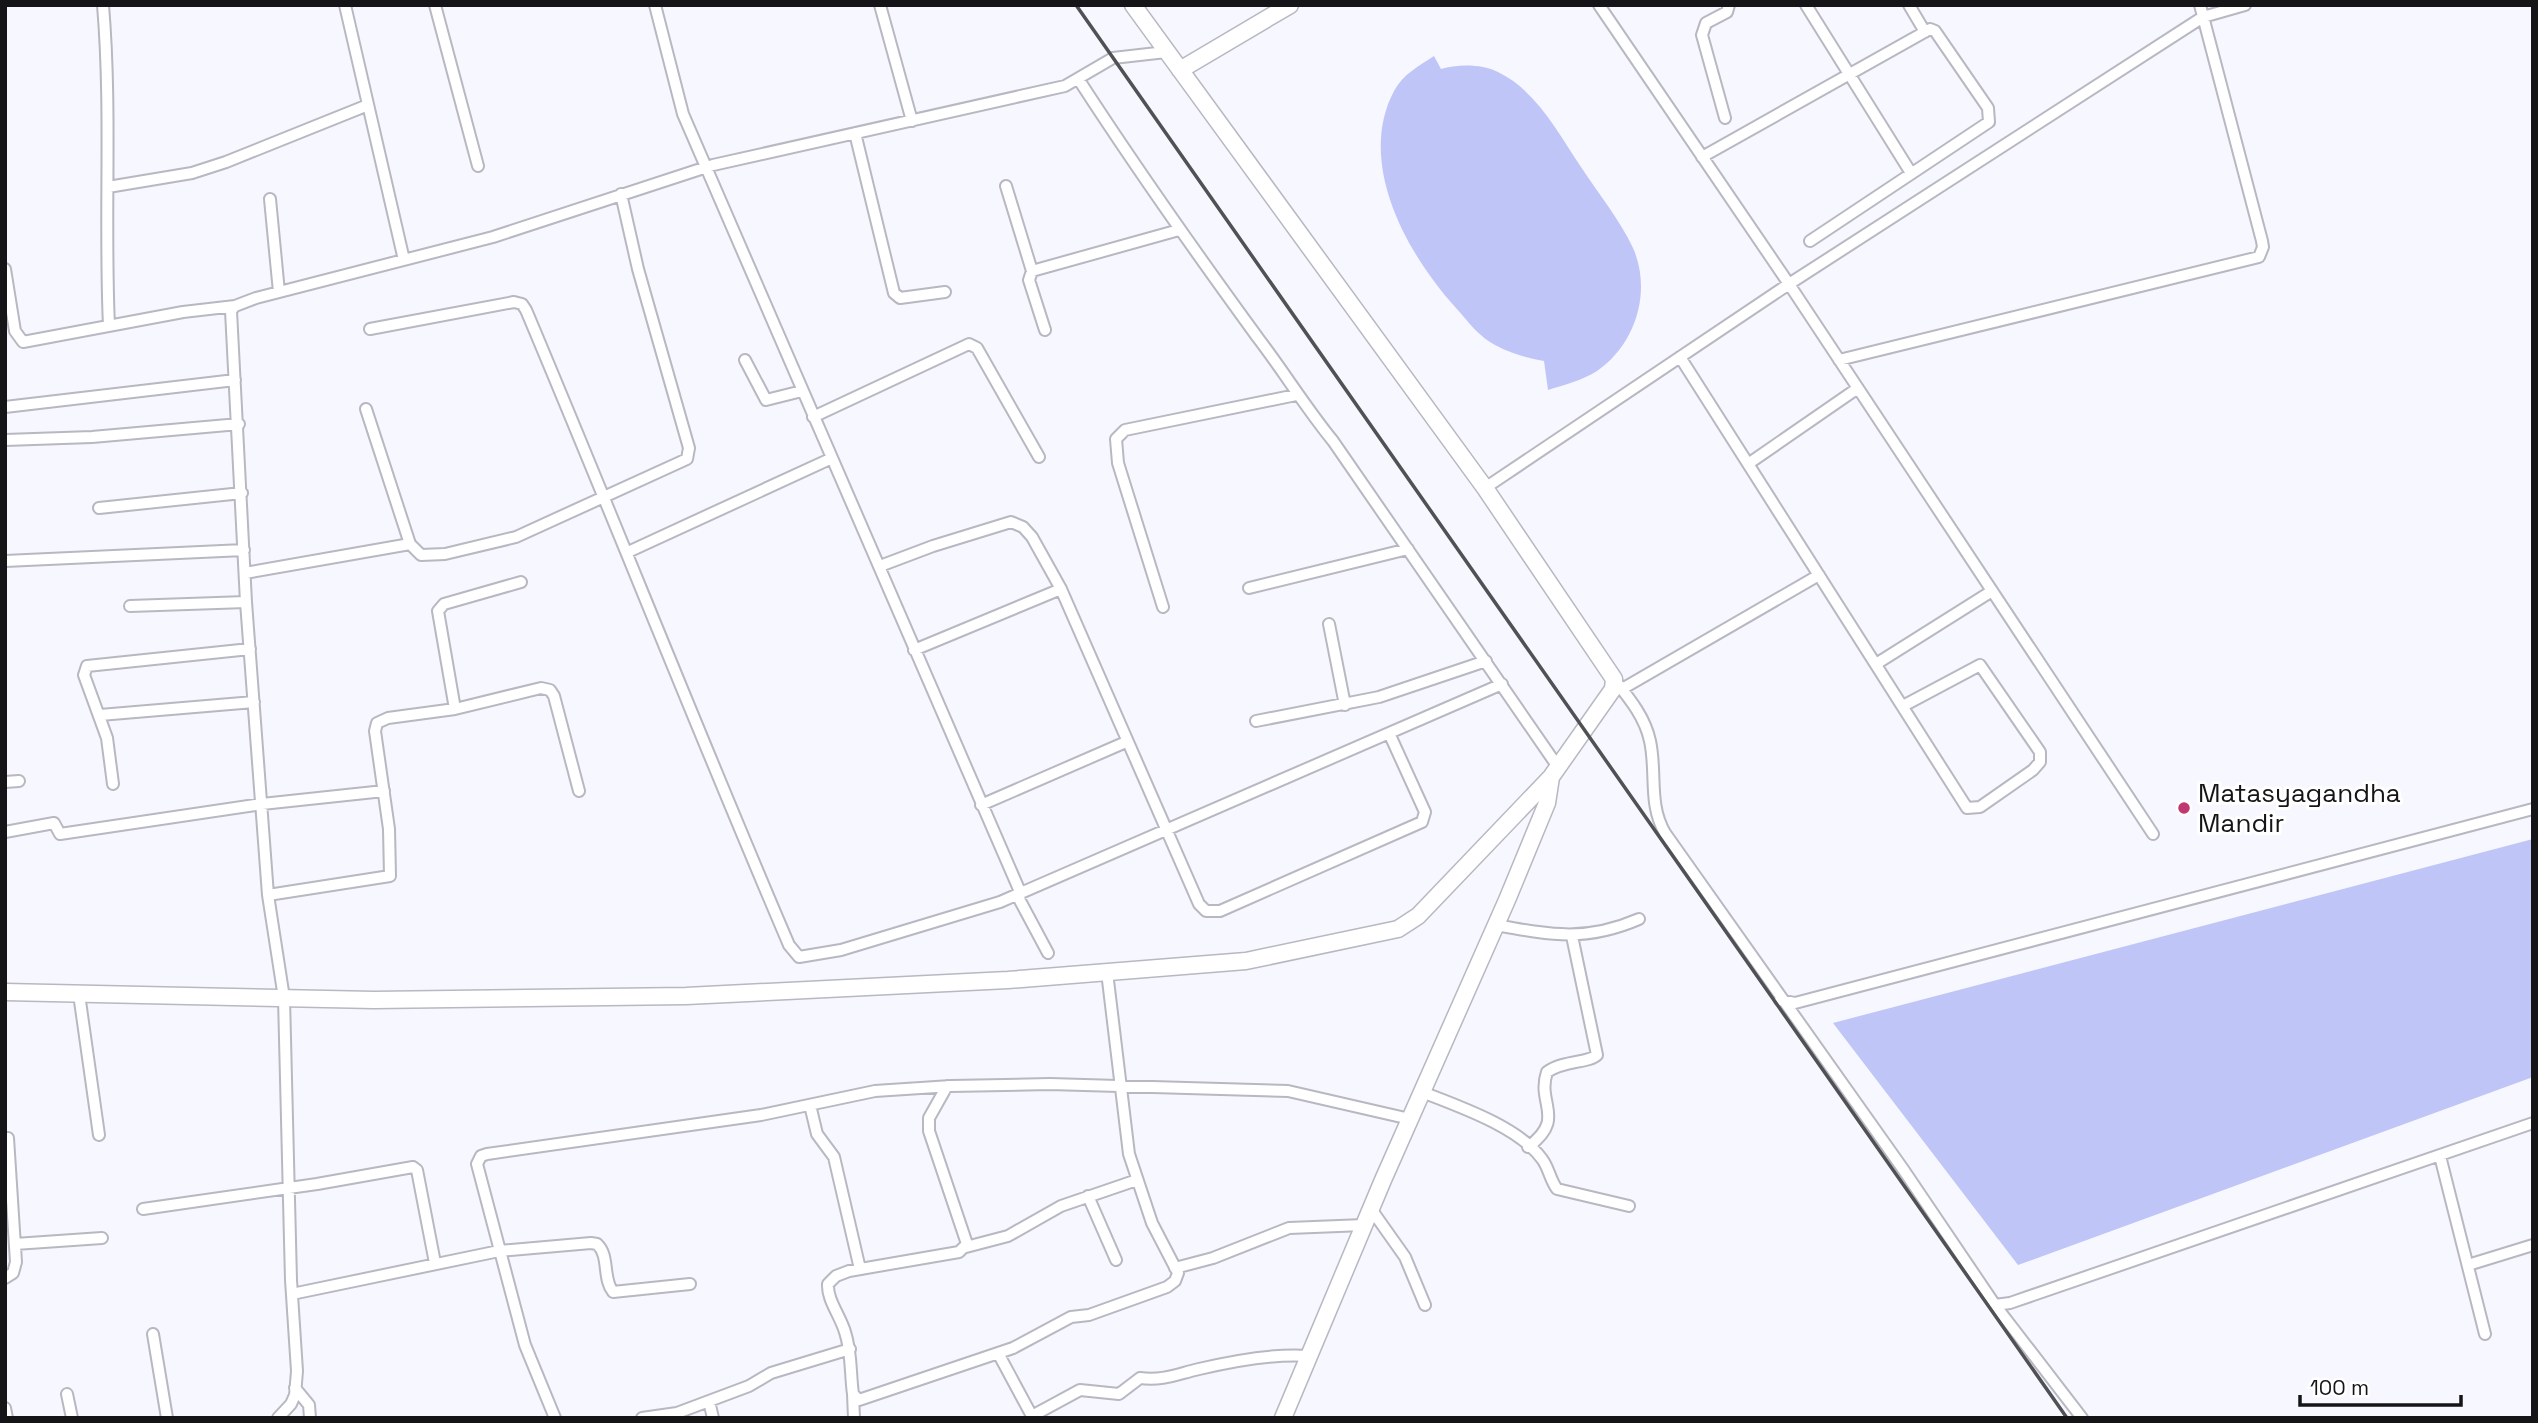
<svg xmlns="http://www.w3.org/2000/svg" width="2538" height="1423" viewBox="0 0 2538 1423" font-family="'Space Grotesk',sans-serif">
	<rect width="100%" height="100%" fill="#f6f7ff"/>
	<path fill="#bfc5f6" d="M1434 56 1441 69C1458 64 1482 64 1498 72 1537 91 1558 133 1581 167 1598 193 1620 220 1633 248 1652 291 1636 344 1597 371 1583 380 1564 385 1548 390L1544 361C1524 357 1508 353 1490 342 1477 334 1466 319 1456 308 1407 254 1356 163 1394 91 1403 74 1419 66 1434 56Z
		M2533 839V1077L2018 1265 1833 1023Z"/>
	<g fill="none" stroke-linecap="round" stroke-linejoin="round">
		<defs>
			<path id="street" d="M103 5C112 112 104 219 109 326
				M345 5 404 260
				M435 5 478 166
				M655 5 683 114 1021 894
				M880 5 912 121
				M1599 5 1789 284 2203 17 2245 5
				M1806 5 1911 173
				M1909 5 1925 32
				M1079 80C1136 168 1196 253 1258 338 1284 372 1306 408 1333 441L1558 767
				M1725 118 1702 35 1706 23 1727 12 1729 5
				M855 133 894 293 900 298 945 292
				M1702 157 1930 29 1935 31 1988 108 1989 122 1810 241
				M1006 186 1032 271
				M108 187 192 173 226 162 368 105
				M270 199 279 292
				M5 269 15 331 23 342 183 312 235 306
				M370 329 514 302 522 304 526 310C615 521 699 735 789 945L799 957 841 950 1000 902 1502 684
				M1045 330 1029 280 1032 271 1179 230
				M1680 357 1967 808 1980 807 2033 770 2040 762V752L1980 665 1903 706
				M745 360 766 400 802 391
				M1839 360 2259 257 2263 247 2262 241 2200 5
				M5 407 235 380
				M366 409 410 544 421 555 445 554 516 537 687 459 689 448 638 269 621 194
				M813 417 969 344 977 348 1039 457
				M5 440 92 437 239 424
				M1748 464 1858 388
				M1485 488 1789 284 2153 834
				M99 508 242 493
				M628 552 830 459
				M5 561 244 550
				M880 566 933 546 1011 522 1023 527 1032 537 1061 589 1199 904 1206 911H1220L1422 822 1425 812 1389 733
				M245 573 410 544
				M1249 588 1408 549
				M130 606 246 602
				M1163 607 1118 463 1116 439 1125 430 1296 395
				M1329 624 1345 705
				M914 650 1061 589
				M1876 664 1992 591
				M1614 679C1629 698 1645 717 1650 741 1657 773 1648 804 1665 833L1903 1169 1995 1305 2082 1418
				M1622 689 1819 575
				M455 709 438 611 444 604 521 582
				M100 715 254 702
				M1256 721 1379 697 1486 661
				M5 782 19 781
				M113 784 107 738 84 675 87 666 250 649
				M981 805 1126 742
				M5 832 54 823 60 834 262 804 384 791
				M268 895 390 876 389 829 375 731 377 723 388 718 455 709 541 688 550 690 554 696 579 791
				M1017 895 1048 953
				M1496 925C1551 935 1586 942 1639 919
				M79 994 99 1135
				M1780 1000 1795 1003 2533 809
				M947 1086 929 1118V1131L967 1244 959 1252 849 1271 836 1276 828 1284C827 1300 840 1315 845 1332 852 1353 850 1373 853 1394L859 1400 1013 1348 1071 1317 1089 1315 1167 1287 1175 1281 1178 1273 1152 1223 1129 1154 1107 972
				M1422 1092C1458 1106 1519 1127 1542 1159 1549 1168 1550 1180 1557 1189L1629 1206
				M810 1105 817 1134 834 1157 860 1269
				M1528 1147C1567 1118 1536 1104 1547 1072 1564 1060 1589 1063 1597 1055L1572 936
				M2440 1156 2485 1334
				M1088 1196 1116 1260
				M143 1209 317 1184 413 1167 417 1170 435 1263
				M1371 1209 1405 1257 1425 1305
				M15 1244 102 1238
				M966 1247 1008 1236 1061 1206 1137 1180
				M2468 1265 2533 1245
				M1175 1268 1213 1258 1289 1228 1364 1225
				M5 1278 13 1273 16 1262 8 1138
				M292 1294 499 1251 591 1243 597 1244C610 1256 602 1278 613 1292L690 1284
				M1995 1305 2010 1303 2533 1123
				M153 1334 167 1418
				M998 1353 1033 1418
				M295 1388 309 1405 310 1418
				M67 1394 72 1418
				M853 1394 854 1418
				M709 1401 713 1418
				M5 1408 7 1418
				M1032 1416 1080 1390 1119 1394 1140 1378C1163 1381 1177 1374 1199 1369 1233 1361 1274 1353 1309 1356
				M278 1418 291 1404 295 1395 297 1371 291 1280 284 998 268 895 246 602 231 311 235 306 256 298 493 237 713 165 1065 86 1113 58 1166 52
				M555 1418 525 1345 477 1164 481 1156 487 1154 761 1115 875 1091 951 1086 1050 1084 1288 1091 1410 1119
				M642 1418 677 1413 749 1386 771 1373 850 1349"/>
			<path id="secondary" d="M1180 70 1290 5
				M5 992 374 1000 686 996 1008 980 1246 961 1398 929 1418 916 1551 777 1613 689 1614 679 1485 488 1133 5
				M1283 1418 1383 1180 1507 900 1547 803 1551 777"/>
		</defs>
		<use href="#street" stroke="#b7b8c1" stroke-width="14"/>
		<use href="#secondary" stroke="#b7b8c1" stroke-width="19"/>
		<use href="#street" stroke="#fff" stroke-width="10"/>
		<use href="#secondary" stroke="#fff" stroke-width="16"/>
		<path stroke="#505155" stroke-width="3.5" d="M1076 5 2067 1418"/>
	</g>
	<circle fill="#c13770" stroke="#fff" stroke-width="2.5" cx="2184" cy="808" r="7"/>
	<g text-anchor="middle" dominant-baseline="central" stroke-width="6" stroke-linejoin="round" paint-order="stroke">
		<g font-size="26" fill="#151518" stroke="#fff" text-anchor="start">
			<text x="2198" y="793">Matasyagandha<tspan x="2198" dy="30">Mandir</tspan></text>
		</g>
	</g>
	<rect width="2538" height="1423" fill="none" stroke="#151518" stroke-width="14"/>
	<path d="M2300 1395v10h161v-10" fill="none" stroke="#151518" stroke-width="3.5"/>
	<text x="2310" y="1395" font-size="21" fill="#151518" stroke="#ffffff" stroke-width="5" paint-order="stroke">100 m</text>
</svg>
